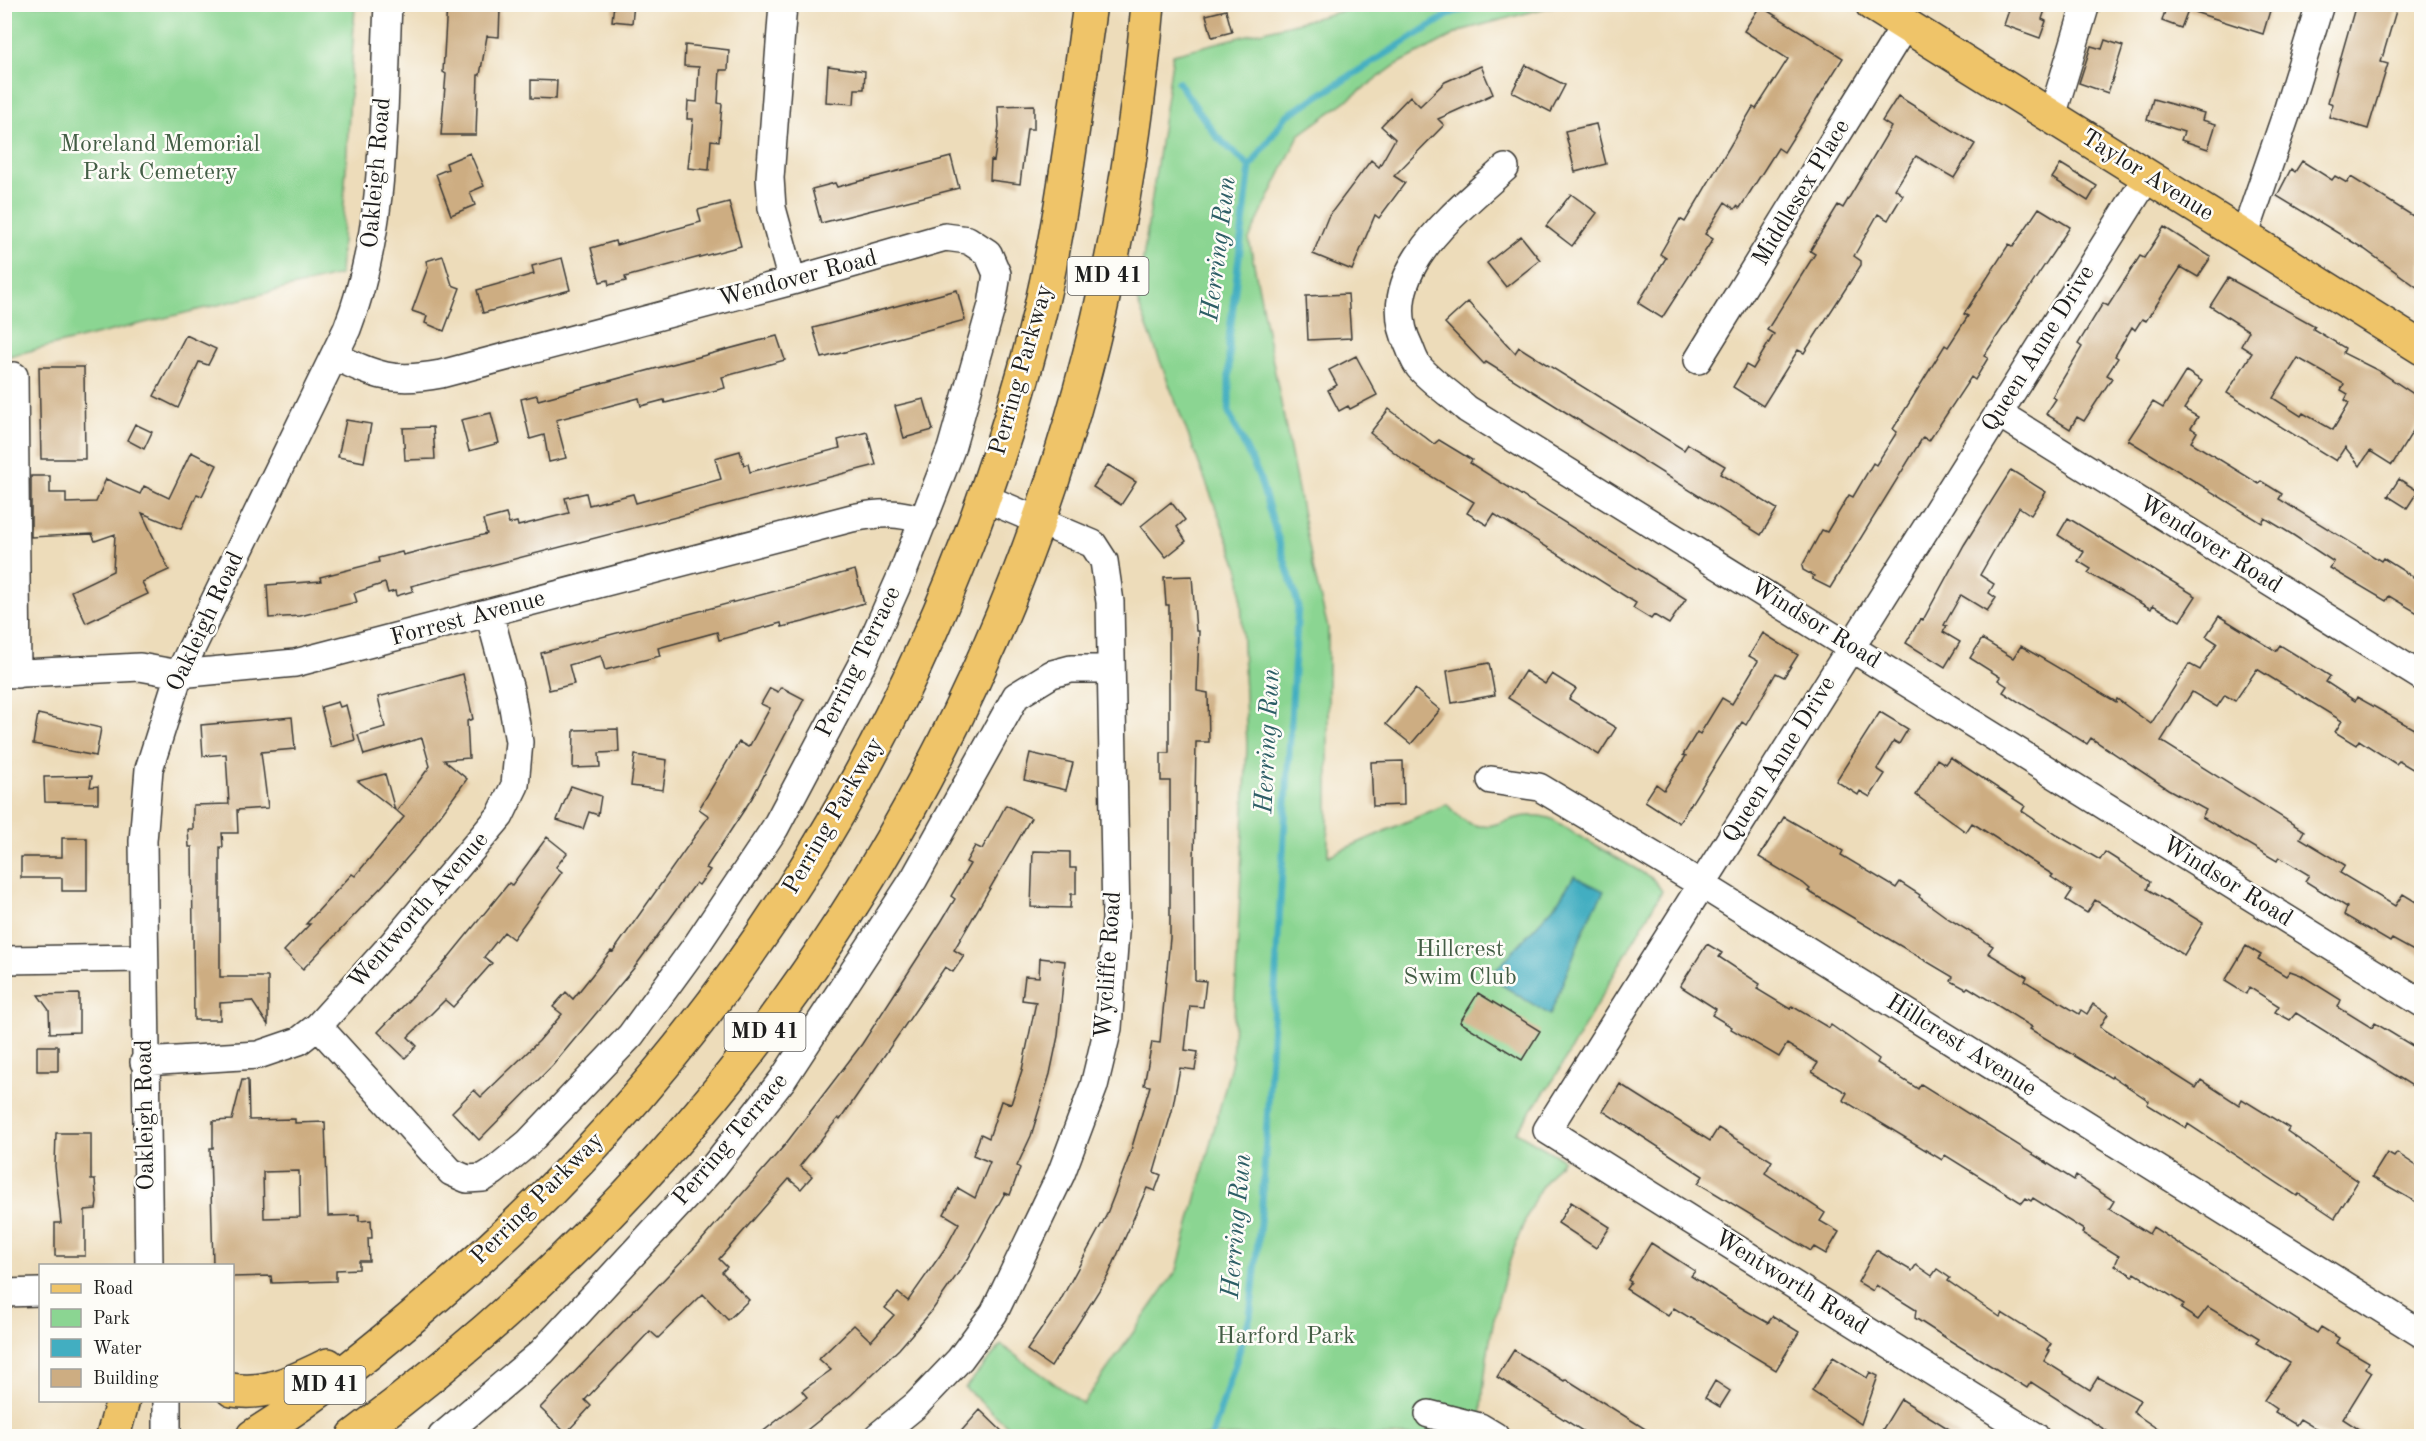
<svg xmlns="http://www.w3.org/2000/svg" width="2426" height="1441" viewBox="0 0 2426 1441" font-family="'Old Standard TT',serif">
	<rect width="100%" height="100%" fill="#fdfcf7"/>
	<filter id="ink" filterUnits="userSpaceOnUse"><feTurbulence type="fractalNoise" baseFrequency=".0167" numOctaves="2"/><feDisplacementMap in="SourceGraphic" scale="12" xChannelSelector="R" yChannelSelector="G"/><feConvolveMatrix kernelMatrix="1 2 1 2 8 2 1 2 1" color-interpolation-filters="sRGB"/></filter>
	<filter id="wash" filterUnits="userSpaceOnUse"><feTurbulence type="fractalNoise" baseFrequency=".008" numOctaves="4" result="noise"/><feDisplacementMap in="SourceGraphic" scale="24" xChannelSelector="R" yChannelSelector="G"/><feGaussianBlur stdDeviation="1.35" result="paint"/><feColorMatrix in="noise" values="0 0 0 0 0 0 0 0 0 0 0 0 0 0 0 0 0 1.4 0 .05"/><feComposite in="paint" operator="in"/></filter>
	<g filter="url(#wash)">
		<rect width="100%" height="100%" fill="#eddcba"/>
		<path fill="#8bd592" stroke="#547857" stroke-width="1.5" d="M4 5H355L340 275 5 357Z
			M1366 5H1557L1463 30 1396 65 1299 135 1249 239 1314 572 1328 628V856L1447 804C1486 852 1505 805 1549 818 1558 821 1568 830 1577 835 1602 849 1628 864 1653 879L1662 891 1554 1079 1516 1132 1563 1159C1554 1171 1542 1183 1536 1196 1500 1271 1482 1354 1481 1436H1019L965 1388 1001 1345 1083 1404 1177 1270 1232 1061 1247 747 1240 572 1137 300 1173 54Z"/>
		<path fill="#42aec1" stroke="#2f656e" stroke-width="1.5" d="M1574 876 1604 891 1587 922 1550 1015 1489 977 1557 903Z"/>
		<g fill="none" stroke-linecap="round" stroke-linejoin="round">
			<path stroke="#42aec1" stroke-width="7" d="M1178 82 1217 137 1250 167
				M1212 1436 1250 1317 1262 1204 1298 604 1259 476 1229 413V339L1250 167 1286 116 1453 12 1487 4"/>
		</g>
		<g id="blocks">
			<path fill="#cdad82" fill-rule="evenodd" d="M447 4 500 9 499 37 487 36 480 75H478L476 135H441L446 74 443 72Z
				M614 4H634L632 23 612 21Z
				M2011 4H2047L2042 19 2046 21 2040 38 2004 25Z
				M2167 4H2272L2263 34 2188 10 2181 28 2162 21Z
				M2356 4H2398L2381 62 2388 64 2368 129 2329 117 2333 104 2328 102Z
				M1760 6 1843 58 1784 152 1778 148 1740 208 1737 206 1735 209 1725 202 1705 234 1713 239 1662 318 1638 303 1666 258 1660 254 1680 219 1685 222 1753 107 1756 109 1788 59 1744 31Z
				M1226 10 1232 32 1212 37 1206 15Z
				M2105 40 2123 46 2108 93 2079 83 2091 46 2102 49Z
				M685 45 729 50 728 70H720L718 103 722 104 719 141 711 140 709 170 688 168 693 119H687L688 101 697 102 699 67 684 66Z
				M1526 65 1565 85 1551 112 1512 92Z
				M828 66 865 71 864 89H855L854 104 826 102Z
				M1481 66 1493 94 1438 119 1444 125 1394 176 1405 183 1379 218 1375 215 1352 270 1313 254 1328 217 1371 160 1379 167 1395 139 1381 126 1410 96 1420 106 1445 82Z
				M531 80 557 81 556 99 531 98Z
				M1898 96 1975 144 1954 178 1916 156 1895 189 1903 195 1892 213 1888 220 1878 214 1854 256 1861 261V265L1804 353 1798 350 1763 406 1733 387 1746 365 1753 369 1774 334 1767 330 1815 254 1810 251 1838 205 1843 208 1891 127 1882 121Z
				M2153 99 2204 113 2202 120 2216 124 2208 149 2181 140 2184 132 2147 120Z
				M1034 105V129H1027L1020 184 990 180 991 160 994 161 999 126 998 106Z
				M1596 124 1606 164 1575 172 1565 131Z
				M470 153 484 186 470 192 475 205 451 215 436 174 448 169 446 163Z
				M951 157 959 188 821 223 812 189 835 183 837 187Z
				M2302 161 2332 180 2335 176 2347 183 2351 177 2421 221V290L2364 249 2277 196 2291 169 2295 172Z
				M2061 164 2097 186 2088 201 2052 178Z
				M1571 194 1597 213 1572 246 1546 226Z
				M729 202 741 246 625 277 626 281 609 285 608 280 600 282 591 248 615 241 616 245 701 222 698 210Z
				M2039 208 2070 227 1984 356 1988 358 1975 380 1971 377 1929 441 1923 437 1830 588 1812 579 1814 576 1803 570 1802 566 1822 530 1827 532 1849 495 1853 497 1873 463 1876 465 1897 432 1893 429 1945 345 1948 347 1968 316 1964 314 2009 244 2013 247Z
				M2164 227 2211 257 2198 277 2181 267 2146 321 2142 319 2135 330 2132 327 2115 356 2118 358 2107 375 2112 378 2084 421 2077 417 2070 429 2046 414 2056 399 2052 397 2082 347 2078 344 2103 303 2108 306 2140 256 2144 258Z
				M1521 236 1540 260 1506 287 1487 263Z
				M443 256 452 285 460 288 444 331 425 323 427 316 412 311 428 267 426 261Z
				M562 258 570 290 483 313 477 290 534 274 532 266Z
				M2228 278 2315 326 2313 329 2345 348 2343 353 2379 371 2421 399V418L2392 465 2370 451 2360 466 2345 447 2336 461 2227 393 2252 353 2241 346 2249 331 2210 306ZM2298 358 2344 384 2341 390 2348 394 2345 400 2349 403 2333 430 2303 413 2301 416 2273 398Z
				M957 290 965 320 822 358 813 328Z
				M1348 294 1351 338 1308 340 1306 296Z
				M1468 302 1515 353 1519 347 1684 450 1688 444 1725 466 1720 474 1777 509 1761 535 1486 362 1484 364 1445 323Z
				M186 335 216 349 208 365 199 362 178 408 154 396Z
				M777 336 785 360 722 377 725 388 665 403 664 400 641 406 639 398 556 420 566 458 549 462 544 435 530 439 521 399 537 395 538 400Z
				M1356 356 1377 395 1350 409 1348 406 1339 411 1328 390 1337 385 1329 370Z
				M39 367H84L85 459H41Z
				M2186 371 2202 381 2184 409 2198 417 2191 428 2197 432 2191 442 2259 484 2261 481 2282 494 2279 499 2381 561 2383 558 2421 582V615L2389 596 2386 601 2330 568 2334 562 2293 535 2265 518 2262 523 2128 440 2153 402 2163 408Z
				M924 399 933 430 904 438 895 406Z
				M1389 409 1434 444 1439 440 1472 460 1470 463 1686 599 1669 624 1654 615 1651 619 1633 608 1636 603 1494 514 1487 525 1467 513 1474 502 1404 460 1370 433Z
				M491 413 499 443 469 451 461 420Z
				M346 420 371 424 364 462 338 457Z
				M135 424 152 432 144 449 127 440Z
				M433 427 435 459 405 460 403 428Z
				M867 432 876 465 411 586 413 591 396 596 395 591 388 593 385 583 354 593 357 602 300 616 269 618 267 585 321 581 320 577 379 562 378 558 402 552 403 555 487 534 483 520 506 514 509 524 517 522 518 526 569 513 565 498 586 493 589 505 633 494 636 503 721 479 715 458 740 451 744 465 748 464 750 472 840 448 838 440Z
				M191 452 217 465 202 496 197 494 181 529 142 513 169 570 142 582 148 594 86 623 71 591 113 571 115 534 95 541 92 534 31 537V476H50V493H66V503L96 502 106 479 140 494 144 486 169 498Z
				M1108 465 1136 482 1121 505 1093 487Z
				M2011 470 2046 492 2031 515 2019 507 1980 575 1994 584 1989 593 1996 598 1987 611 1961 595 1944 625 1947 626 1943 632 1960 642 1945 667 1906 643 1920 619 1923 620 1964 545Z
				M2399 479 2418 491 2407 508 2388 496Z
				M1171 502 1185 520 1177 527 1186 541 1166 557 1141 526Z
				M2068 518 2196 596 2180 621 2153 605 2151 609 2088 573 2091 569 2078 561 2084 552 2058 535Z
				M855 570 864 603 803 622 782 627 781 623 719 640 717 632 658 648 660 656 605 670 601 656 569 665 574 684 549 690 541 653Z
				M1192 576 1196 631H1199L1197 691 1208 693 1209 742H1196L1194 864 1195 980 1206 981 1203 1007 1190 1006 1185 1050 1198 1052 1195 1070 1180 1068 1172 1111 1154 1172 1161 1175 1155 1191 1147 1188 1108 1276 1051 1367 1027 1350 1059 1303 1106 1216 1129 1157 1150 1086 1144 1085 1152 1042 1160 1043 1170 938V781H1161V753H1169V605H1166L1164 577Z
				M2219 616 2276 651 2280 645 2330 676 2326 682 2355 701 2357 697 2421 733V774L2399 761 2396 764 2359 740 2356 745 2335 732 2342 721 2257 669 2235 701 2225 695 2217 707 2192 692 2161 741 2304 831 2300 838 2345 865 2340 873 2395 906 2403 894 2421 905V955L2392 939 2390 942 2344 915 2347 907 2305 881 2309 875 2279 857 2277 861 2202 817 2206 810 2168 789 2091 738 2087 744 2003 692 2007 686 1998 680 2000 677 1970 658 1982 639 2013 658 2021 646 2116 702 2117 699 2151 724 2189 664 2200 670 2217 643 2206 636Z
				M1763 633 1798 655 1784 677 1776 673 1746 725 1742 722 1679 823 1645 801 1656 784 1664 790 1686 756 1683 755 1697 732 1700 734 1722 698 1732 704 1758 661 1749 656Z
				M1489 663 1495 695 1452 703 1447 671Z
				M1525 671 1545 684 1552 674 1576 689 1569 699 1616 728 1599 755 1508 698Z
				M463 674 473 719 467 721 469 758 444 760 467 779 419 844 386 882 303 969 284 951 310 924H306L352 874 355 876 404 817 397 811 430 766 422 738 364 755 358 735 385 727 378 697Z
				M781 687 804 699 752 798 706 868 710 870 699 885 696 883 634 968 553 1065 479 1140 452 1112 474 1090 481 1097 539 1041 562 1014 553 1007 566 992 573 999 611 951 613 952 709 816 699 809 739 742 748 747 750 745 770 708 761 704 770 688 778 692Z
				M1415 689 1440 710 1411 744 1386 724Z
				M338 702 340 707 346 705 355 740 331 747 321 707Z
				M1880 712 1908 729 1899 744 1894 741 1877 769 1885 774 1870 797 1860 791 1858 795 1836 781Z
				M38 714 101 728 96 756 33 744Z
				M292 717 295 749 261 752 268 808 237 810 238 833H222L223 847H220V977H268V1025L252 1001 220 1003V1020H194L192 847H189L188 829H193V805L229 804 226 754 203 756 201 725Z
				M618 729 619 752 599 753 600 767 573 768 574 730Z
				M1030 753 1073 763 1066 790 1024 780Z
				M635 755 667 760 663 790 631 786Z
				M1950 757 2025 806 2022 811 2057 835 2100 860 2105 852 2119 861 2150 882 2147 889 2203 923 2184 955 2095 900 2087 913 2066 900 2072 891 2051 877 2053 875 1977 826 1972 823 1966 832 1916 795 1937 759 1945 764Z
				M1403 761 1404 805 1373 806 1371 762Z
				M385 774 395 810 358 781Z
				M92 776 90 787 98 786V803L45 802 44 777Z
				M571 786 601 796 598 815 589 812 583 829 557 820Z
				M1006 805 1031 818 954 950 964 956 953 972 945 967 840 1120 838 1118 803 1162 800 1166 812 1176 801 1189 789 1179 719 1259 727 1267 722 1272 749 1300 728 1320 703 1294 658 1338 650 1331 585 1400 591 1406 566 1433 540 1408 700 1242 784 1146 833 1082 862 1044 941 922 955 899 951 896 970 864 966 862 975 846 982 849Z
				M1784 817 1843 851 1841 855 1896 888 1900 882 1920 895 1919 897 1949 919 1993 946 1988 953 2027 977 2025 981 2079 1014 2081 1010 2087 1014 2093 1004 2108 1014 2100 1027 2196 1088 2201 1080 2239 1105 2242 1099 2289 1128 2287 1131 2358 1181 2335 1218 2299 1194 2297 1196 2188 1124 2186 1128 2147 1104 2149 1101 2112 1076 2111 1078 2030 1029 2032 1027 1968 987 1966 989 1951 981 1953 977 1808 891 1810 889 1803 883 1759 857Z
				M547 837 567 853 556 867 562 872 513 939 504 932 484 957 492 963 453 1007 445 1000 408 1037 417 1046 405 1058 378 1032 439 969 509 883 512 885Z
				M62 838H87V891H62V878H21V857H62Z
				M1033 851 1070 852V868H1076V894H1071L1070 908 1031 907Z
				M1707 944 1722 953 1719 957 1760 984 1757 989 1790 1009 1792 1006 1829 1028 1831 1025 1879 1059 1877 1063 1918 1089 1921 1084 2074 1180 2076 1176 2114 1201 2109 1209 2149 1234 2153 1227 2317 1333 2321 1327 2339 1338 2336 1343 2369 1362 2366 1368 2372 1372 2343 1419 2371 1437H2330L2300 1419 2296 1425 2275 1412 2277 1409 2264 1400 2290 1363 2256 1343 2259 1338 2208 1307 2198 1320 2181 1309 2184 1304 2135 1273 2133 1276 2115 1265 2119 1256 2082 1233 2084 1230 2033 1198 2031 1201 2026 1198 2022 1203 1945 1155 1942 1160 1843 1100 1847 1093 1812 1072 1818 1063 1787 1044 1779 1057 1731 1029 1732 1027 1712 1015 1716 1009 1680 986Z
				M2246 946 2261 955 2258 959 2286 976 2290 971 2301 975 2341 1000 2338 1007 2372 1028 2375 1023 2421 1051V1075L2414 1087 2296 1013 2290 1020 2275 1012 2279 1006 2249 987 2246 994 2225 981Z
				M1040 958 1065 961 1058 1036 1050 1074 1031 1136 1017 1166 1020 1168 1010 1195 1005 1193 968 1259 931 1312 899 1349 851 1395 798 1437H756L807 1397 802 1391 831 1370 819 1359 854 1325 871 1341 894 1315 885 1308 898 1293 908 1301 946 1247 959 1223 944 1214 958 1188 975 1198 990 1162 973 1155 981 1134 989 1138 1001 1101 1011 1104 1022 1070 1036 1002 1022 1000 1025 976 1039 977Z
				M1478 993 1540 1031 1522 1060 1460 1022Z
				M79 994V1032L50 1033 49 1010 38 995Z
				M37 1046H58V1071H37Z
				M242 1080H248L249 1120 295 1119V1123L325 1122 328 1216 359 1215V1221L371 1220 372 1238H368L369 1261H359V1269L336 1270V1281L272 1283 271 1276 232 1277V1266H213L210 1148H213V1121L232 1120ZM299 1171 300 1217 264 1218 263 1172Z
				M1620 1084 1710 1141 1718 1128 1772 1161 1765 1173 1825 1213 1820 1221 1839 1232 1826 1254 1814 1247 1811 1251 1698 1183 1703 1176 1603 1111Z
				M56 1133H91V1180H95L97 1203 96 1209 85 1210V1256H55V1223H61L55 1166Z
				M2387 1153 2394 1157 2397 1153 2421 1169V1205L2372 1177Z
				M1571 1202 1610 1227 1596 1248 1558 1223Z
				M1651 1243 1695 1271 1691 1276 1738 1306 1768 1323 1773 1316 1799 1332 1776 1370 1674 1308 1668 1316 1626 1289 1631 1282 1628 1280Z
				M1876 1250 1912 1271 1916 1265 1932 1276 1937 1269 1950 1278 1948 1281 2000 1317 2002 1313 2051 1344 2047 1350 2050 1351 2044 1361 2090 1390 2098 1377 2140 1400 2133 1412 2169 1437H2116L2031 1382 2027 1388 1957 1345 1915 1318 1916 1310 1876 1285 1873 1291 1858 1282Z
				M1514 1350 1564 1381 1566 1379 1658 1437H1592L1497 1377Z
				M1833 1357 1867 1378 1870 1372 1878 1376 1861 1424 1812 1391Z
				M1715 1381 1730 1391 1720 1407 1705 1398Z
				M1901 1399 1962 1437H1878Z
				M980 1410 1008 1437H956Z"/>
		</g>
	</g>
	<g filter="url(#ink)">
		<use href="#blocks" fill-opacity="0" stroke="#3b3934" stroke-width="1.5"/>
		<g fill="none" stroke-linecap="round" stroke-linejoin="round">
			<defs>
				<path id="minor" d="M783 4 770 178 772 208 792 281
					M2052 116 2086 4
					M1505 168C1457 212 1373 273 1409 346 1412 353 1414 361 1419 367 1432 382 1452 395 1467 409L2422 1003
					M2244 237 2286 115 2320 4
					M1698 360 1905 25
					M14 376 17 674
					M1998 413 2422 677
					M4 674 140 667 179 674 295 663 852 518C878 513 899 511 924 521
					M1491 780 1539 787 1701 884 2422 1334
					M4 960 144 958
					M318 1026 451 1172 467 1179 483 1178 494 1171 528 1143 631 1035 698 943 775 828 863 662 903 572 951 449 992 305 997 274 988 253 968 240 945 237 792 281 441 374C393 383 377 376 334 356
					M144 1062 258 1055 299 1041 318 1026 394 942 500 816 515 785 519 742 510 690 489 613
					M149 1266 143 841 149 769 179 674 347 329C387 226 383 114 388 4
					M4 1293 40 1292
					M167 1400V1436
					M1429 1414 1480 1427 1495 1436
					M442 1436 542 1352 715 1165 783 1079 914 879 1016 696 1052 674 1071 669H1111
					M878 1436 916 1405 960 1359 994 1313 1061 1174 1094 1086 1108 1028 1116 919 1110 602 1104 561 1093 544 985 498
					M2035 1436 1547 1130 2148 176"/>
				<path id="major" d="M1872 4 2422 348
					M232 1390C268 1396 298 1379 328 1365
					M113 1436 123 1400
					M253 1436C318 1396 380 1345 438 1295 724 1050 923 731 1025 369 1059 250 1073 127 1090 4
					M354 1436C825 1087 1099 589 1148 4"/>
			</defs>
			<use href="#minor" stroke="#3b3934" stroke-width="30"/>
			<use href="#major" stroke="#3b3934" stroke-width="36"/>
			<use href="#minor" stroke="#fff" stroke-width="27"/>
			<use href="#major" stroke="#efc469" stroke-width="33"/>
		</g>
	</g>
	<g text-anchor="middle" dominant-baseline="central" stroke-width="5" stroke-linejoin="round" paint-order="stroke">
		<g fill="#fdfcf7" stroke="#605f5e" stroke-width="1.5">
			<rect x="1067.5" y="257" width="81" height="38" rx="4.5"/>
			<rect x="724.5" y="1013" width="81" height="38" rx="4.5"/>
			<rect x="284.5" y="1366" width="81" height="38" rx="4.5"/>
		</g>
		<g font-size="22" font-weight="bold" fill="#1c1c1c">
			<text x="1108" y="276">MD 41</text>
			<text x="765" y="1032">MD 41</text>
			<text x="325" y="1385">MD 41</text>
		</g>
		<g font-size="24" fill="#435d45" stroke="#fdfcf7">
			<text x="160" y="145">Moreland Memorial<tspan x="160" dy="28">Park Cemetery</tspan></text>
			<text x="1460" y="950">Hillcrest<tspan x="1460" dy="28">Swim Club</tspan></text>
			<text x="1286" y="1337">Harford Park</text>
		</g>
		<g font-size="24" fill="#1c1c1c" stroke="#fdfcf7">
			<text transform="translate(377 173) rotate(-85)">Oakleigh Road</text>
			<text transform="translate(2147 176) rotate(32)">Taylor Avenue</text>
			<text transform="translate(1802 193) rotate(-59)">Middlesex Place</text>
			<text transform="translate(798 279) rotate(-15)">Wendover Road</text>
			<text transform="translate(2039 349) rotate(-58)">Queen Anne Drive</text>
			<text transform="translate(1022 370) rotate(-74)">Perring Parkway</text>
			<text transform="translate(2210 545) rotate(32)">Wendover Road</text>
			<text transform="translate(468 619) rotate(-15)">Forrest Avenue</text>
			<text transform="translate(206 622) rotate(-65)">Oakleigh Road</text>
			<text transform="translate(1815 624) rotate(32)">Windsor Road</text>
			<text transform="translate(859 662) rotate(-64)">Perring Terrace</text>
			<text transform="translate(1780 760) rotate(-58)">Queen Anne Drive</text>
			<text transform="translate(834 816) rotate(-60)">Perring Parkway</text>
			<text transform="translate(2227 882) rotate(32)">Windsor Road</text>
			<text transform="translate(419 911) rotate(-49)">Wentworth Avenue</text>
			<text transform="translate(1109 965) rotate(-86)">Wycliffe Road</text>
			<text transform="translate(1961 1046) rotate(32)">Hillcrest Avenue</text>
			<text transform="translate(146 1115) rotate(-91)">Oakleigh Road</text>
			<text transform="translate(731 1140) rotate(-50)">Perring Terrace</text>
			<text transform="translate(538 1199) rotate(-45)">Perring Parkway</text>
			<text transform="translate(1791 1283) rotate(32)">Wentworth Road</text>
		</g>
		<g font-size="26" font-style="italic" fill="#2d5e66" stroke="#fdfcf7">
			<text transform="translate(1219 249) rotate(-83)">Herring Run</text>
			<text transform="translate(1268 741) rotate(-87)">Herring Run</text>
			<text transform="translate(1237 1226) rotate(-85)">Herring Run</text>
		</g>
	</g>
	<rect width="2426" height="1441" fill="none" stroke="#fdfcf7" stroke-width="24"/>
	<rect x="39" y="1264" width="195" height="138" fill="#fdfcf7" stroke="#a3a29f" stroke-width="1.5"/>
	<rect x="51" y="1284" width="30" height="9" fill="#efc469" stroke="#a3a29f" stroke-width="1.5"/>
	<text x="93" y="1294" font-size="18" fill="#1c1c1c">Road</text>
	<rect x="51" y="1309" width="30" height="18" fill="#8bd592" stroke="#a3a29f" stroke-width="1.5"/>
	<text x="93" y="1324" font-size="18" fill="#1c1c1c">Park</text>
	<rect x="51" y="1339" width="30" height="18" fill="#42aec1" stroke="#a3a29f" stroke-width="1.5"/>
	<text x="93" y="1354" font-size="18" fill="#1c1c1c">Water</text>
	<rect x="51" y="1369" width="30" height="18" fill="#cdad82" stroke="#a3a29f" stroke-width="1.5"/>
	<text x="93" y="1384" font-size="18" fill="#1c1c1c">Building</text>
</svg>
